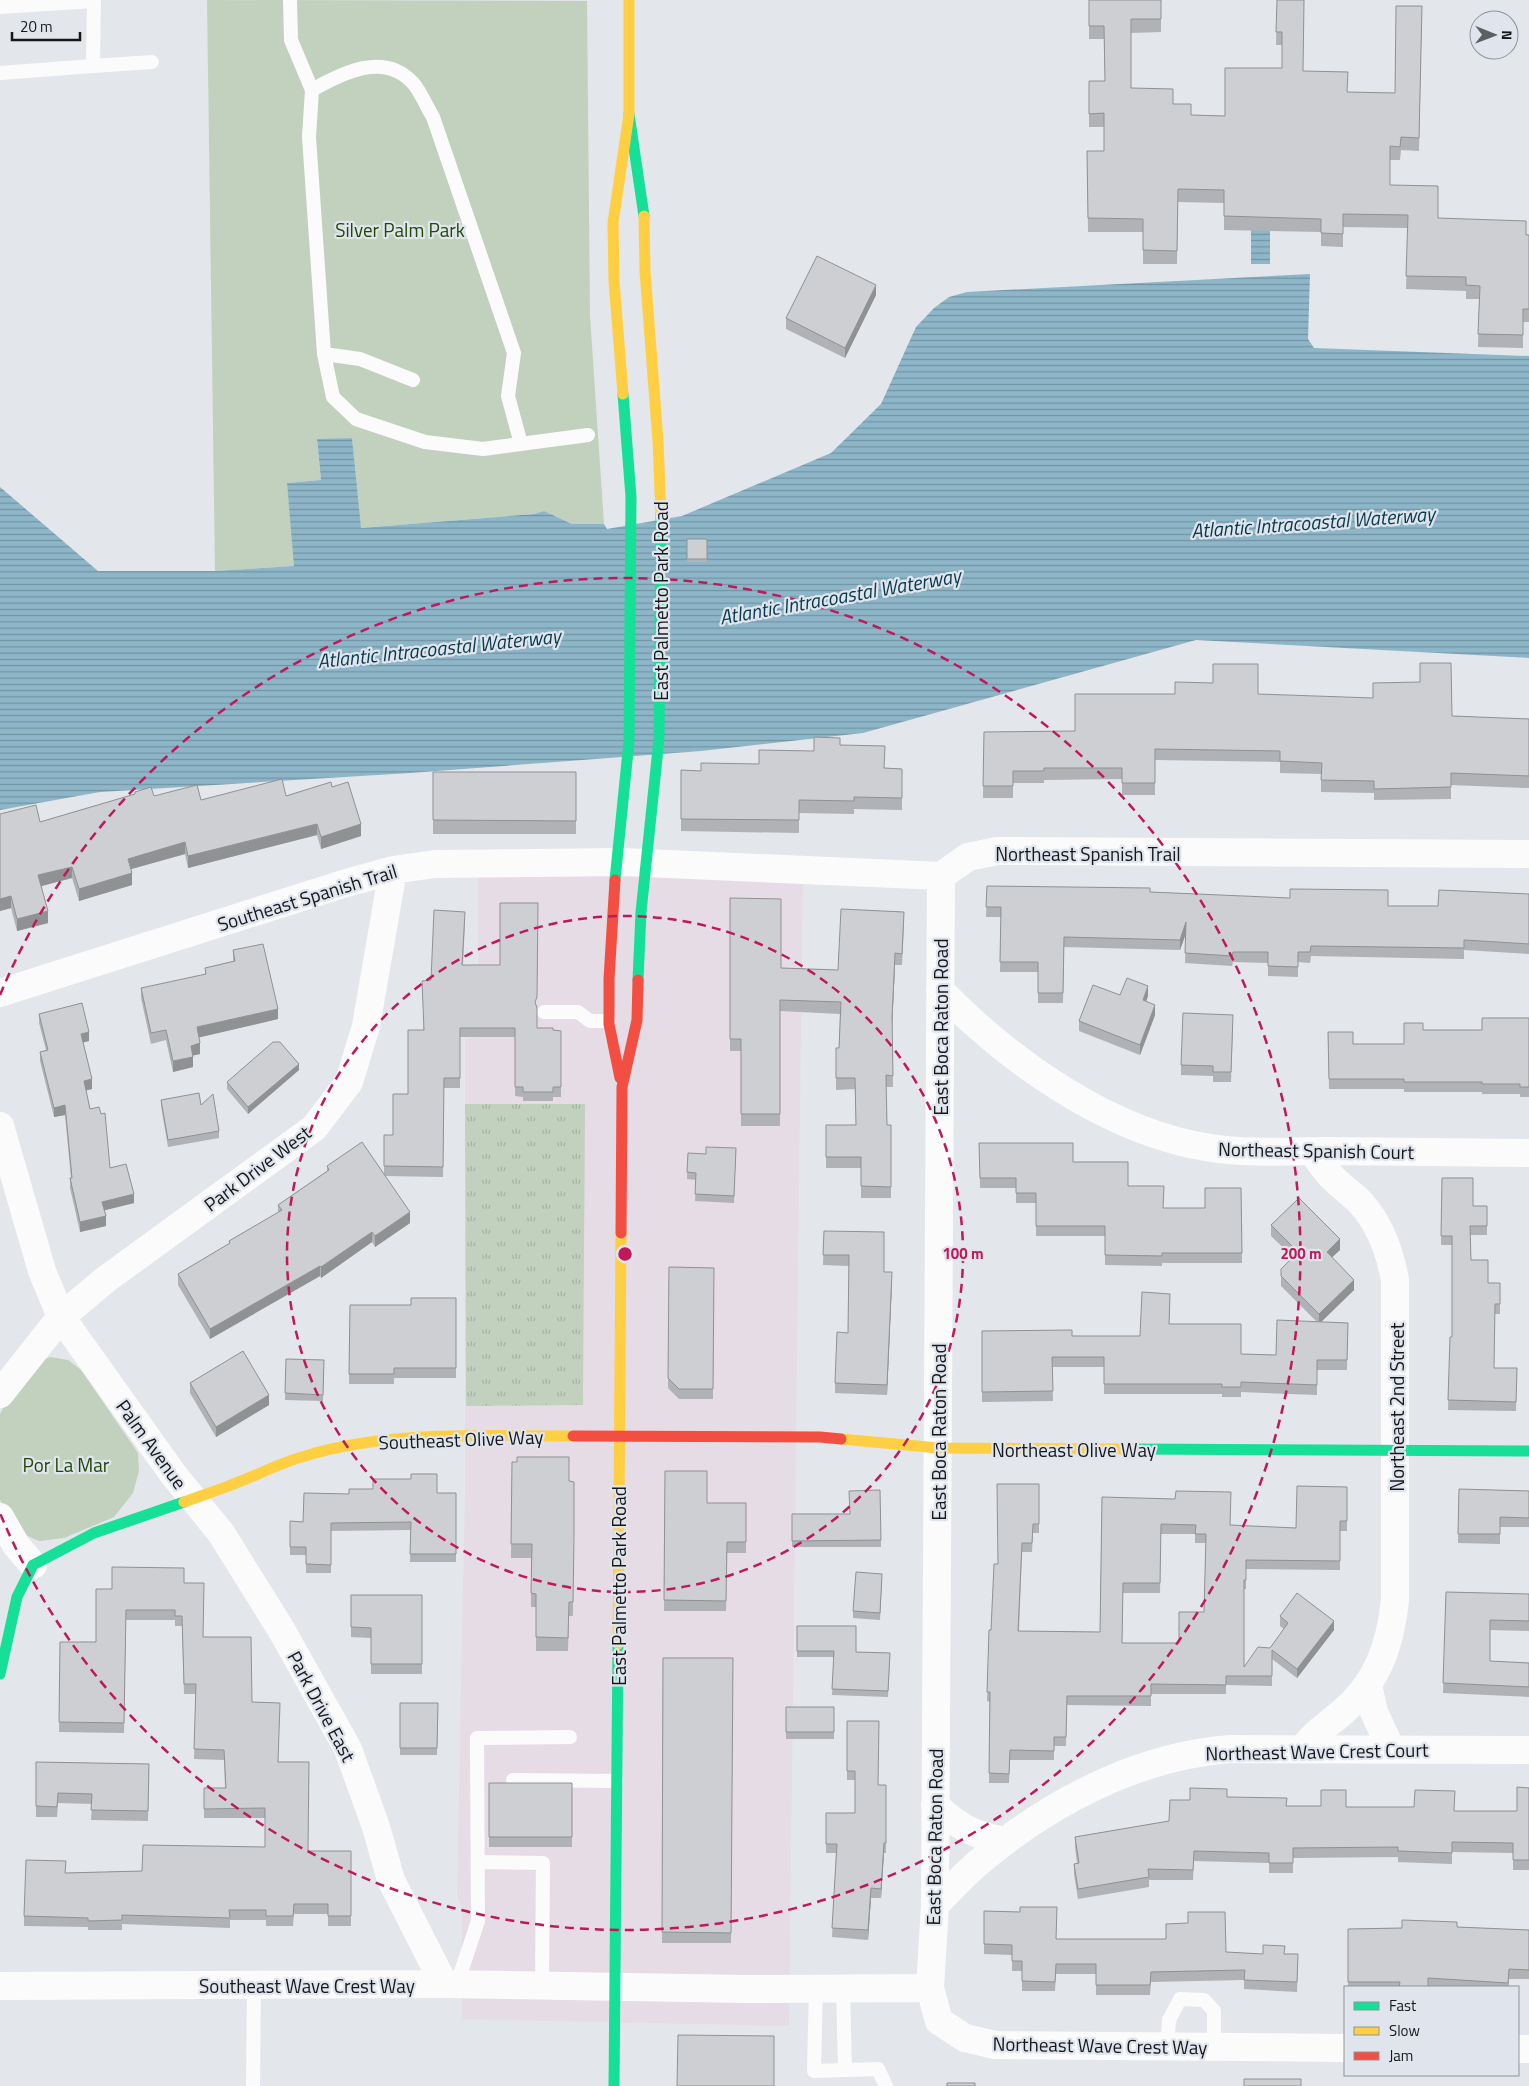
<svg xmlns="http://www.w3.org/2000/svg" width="1529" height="2086" viewBox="0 0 1529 2086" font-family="'Titillium Web',sans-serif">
	<defs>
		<pattern id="grass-tufts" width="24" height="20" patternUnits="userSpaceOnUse" patternTransform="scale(1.25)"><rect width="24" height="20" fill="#c1d1bd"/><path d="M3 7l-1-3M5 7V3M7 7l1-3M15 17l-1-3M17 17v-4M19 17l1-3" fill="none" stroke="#a5b3a2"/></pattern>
		<pattern id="water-rules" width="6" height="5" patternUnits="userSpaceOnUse" patternTransform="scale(1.25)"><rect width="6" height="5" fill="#8eb6c9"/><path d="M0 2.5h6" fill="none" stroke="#7393a2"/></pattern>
	</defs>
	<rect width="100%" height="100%" fill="#e3e6ea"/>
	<path fill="#e6dce6" d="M478 849 803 859 789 2026 462 2019V1908L457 1895 465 1487V1039L478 1037Z"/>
	<path fill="url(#grass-tufts)" d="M465 1104H585L583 1405 466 1406Z"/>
	<path fill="#c1d1bd" d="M207 0 587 1 590 316 604 524H572L544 511 534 514 360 528 352 438 317 440 321 480 287 483 295 566 215 571Z
		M50 1357 68 1360 81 1370 138 1453 139 1471 133 1493 114 1517 64 1538 39 1541 23 1534 0 1500V1414L10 1395 41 1361Z"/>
	<path fill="url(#water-rules)" d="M1251 215H1270V264H1251Z
		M1310 274 1308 339 1314 348 1529 356V658L1196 640 863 733 701 751 410 773 100 792 0 810V487L98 571H215L294 566 287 483 321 480 317 439 352 438 361 528 534 514 544 511 572 524H604L607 529 682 516 831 453 881 404 916 327 934 308 949 297 967 292Z"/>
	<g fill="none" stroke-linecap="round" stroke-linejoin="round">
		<path stroke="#fbfbfc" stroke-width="14" d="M290 0 291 40 312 90 309 137 324 354 333 397 356 419 425 442 483 449 588 435
			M0 7 94 1
			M93 66 152 62
			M0 73 93 66 94 0
			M312 90C342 73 384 51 413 83 421 92 426 106 433 117L514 353 508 396 521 444
			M324 354 360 359 413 380
			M544 1012H578L590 1021H609
			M513 1780 616 1781
			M478 1862 543 1863 542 1986
			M457 1984 478 1921 477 1738 570 1737
			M816 1988 814 2071 845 2070
			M843 1989 845 2070 878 2069 886 2086
			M1167 2046 1169 2020 1180 1999 1204 2000 1214 2011V2047
			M253 2086 254 1985"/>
		<path stroke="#fbfbfc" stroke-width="28" d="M941 876 935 1905 930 1988 939 2021 965 2038 995 2045 1345 2048
			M940 990C1010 1062 1110 1133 1211 1148 1249 1154 1289 1151 1328 1151 1395 1152 1462 1152 1529 1153
			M0 993 343 884 393 870 435 864 623 862 941 876 968 857 997 851 1529 854
			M0 1126 42 1271 61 1317 173 1474 221 1533 282 1631 348 1749 376 1827 391 1880 444 1984
			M0 1394 61 1317 105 1280 314 1128 349 1082 366 1026 393 870
			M0 1517 16 1545 33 1565
			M1368 1685 1374 1712 1391 1749
			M1303 1749C1313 1734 1326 1726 1339 1715 1377 1684 1390 1647 1395 1600V1280C1390 1252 1380 1224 1360 1202 1351 1193 1340 1186 1331 1176 1324 1169 1318 1159 1312 1151
			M935 1805C958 1827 975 1836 1006 1841
			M935 1905C949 1891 963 1876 978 1863 1048 1803 1138 1756 1230 1749L1529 1750
			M0 1986 444 1984 747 1989 930 1988
			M1518 2049H1529"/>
		<path stroke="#16e098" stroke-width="11" d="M629 114 644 216
			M615 880 629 741 631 497 623 394
			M638 980 641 912 659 739 661 514
			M1132 1449 1529 1451
			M0 1674 17 1597 33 1565 94 1533 184 1502
			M614 2086 618 1644"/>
		<path stroke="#ffcf43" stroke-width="11" d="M644 216 645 271 658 441 661 514
			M623 394 614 281 613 223 629 114V0
			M841 1439 938 1448 1132 1449
			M184 1502C200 1496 216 1491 231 1485 256 1476 279 1463 305 1456 392 1430 483 1436 573 1436
			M618 1644 621 1233"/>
		<path stroke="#f24e42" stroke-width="11" d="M615 880 609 979V1024L620 1078
			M621 1233 622 1087 637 1020 638 980
			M573 1436 820 1437 841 1439"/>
	</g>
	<path fill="#b0b2b5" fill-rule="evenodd" d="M1089 0H1161V32L1131 33V88L1173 104 1191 115 1225 116 1282 68V45H1276L1277 0 1303 71 1348 92 1395 93 1422 6 1419 151 1401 150 1400 160H1390V185L1438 219 1529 235V322H1523V348L1478 347 1479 299H1466V291L1406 289 1408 228 1343 227V247L1321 246V232L1224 230V203L1178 202 1177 264H1143V232H1088L1087 151H1104V127H1089V81H1105L1104 39H1089Z
		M876 295 845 358 786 329V318Z
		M687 539H707V562H687Z
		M1258 694 1452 716 1529 719V788L1451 785V799L1374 800V793L1321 792V774L1280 773V762L1155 760V795H1122V779L1044 780V783H1013V798H983L984 732 1075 731Z
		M840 745 885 768 902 769V810L854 809V814L799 813V833L681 831V770L701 771 759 764Z
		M433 772H576V834H433Z
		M332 787 361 836 321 849 317 835 188 868 185 854 131 869 132 885 79 901 72 878 41 886 48 923 17 931 11 908 0 911 40 822 135 794V792L154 796 201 800 286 796Z
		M987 886 1150 892 1388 906H1438L1529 894V954L1464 950V959L1311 956 1310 963 1298 962V977L1268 976V963L1233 962 1232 966 1185 963 1186 934 1180 950 1064 947 1063 1003H1038V972H1000L1001 917H986Z
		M730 898 781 968 838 970 904 924 902 965H895L892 1027 893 1087H886L887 1125H891V1198H861V1168H826V1125H856L855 1089 836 1090V1048H839L840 1014 780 1011V1126H741V1051H730Z
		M465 922 463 965 537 1007V1028L561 1031V1097H553V1101H523V1097L515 1096V1037H460V1088H444L443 1177 385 1176 410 1223 375 1247 372 1242 321 1278 320 1276 210 1339 178 1285V1274L229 1244V1241L278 1213V1205L327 1171V1166L384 1174V1135H393L408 1094 423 1030 431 980Z
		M233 950 278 1019 199 1037 200 1054 193 1055V1067L173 1072 166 1040 151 1044 141 998V988L205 975V968L233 961Z
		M1120 995 1148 996 1146 1001 1155 1015 1140 1055 1079 1031V1021Z
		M39 1014 89 1041 83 1042 92 1089 86 1090 90 1109 110 1168 134 1203 104 1210 106 1226 80 1232 70 1188V1178H71L65 1115 54 1117 40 1061V1052L46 1050 39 1023Z
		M1529 1018V1097H1520V1094H1482V1092H1404V1089H1329L1328 1032 1353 1044H1404L1423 1030H1482Z
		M1233 1025 1231 1082H1213V1076L1181 1075V1065Z
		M299 1070 248 1114 227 1089V1082Z
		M161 1100 201 1105 219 1131V1138L168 1147 161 1106Z
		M979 1143 1073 1162 1128 1186 1163 1208H1205L1241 1188 1242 1263H1162V1266L1105 1265V1236H1036V1203H1016V1188H980Z
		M736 1148 734 1203 695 1201 696 1180 687 1179 688 1153 706 1154Z
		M1442 1178 1473 1206H1487V1235H1470L1471 1260 1488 1283H1500V1314H1495L1494 1368H1517L1516 1411 1448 1410 1450 1337H1452V1245H1441Z
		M1271 1225 1340 1250 1332 1257 1354 1290 1321 1322 1348 1323 1347 1370H1317V1395L1241 1392V1397H1222V1394H1104V1367H1052L1053 1401 982 1402V1331L1072 1336H1140L1170 1304 1169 1324 1241 1354 1276 1355 1317 1322 1281 1286V1269L1293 1257 1271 1236Z
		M824 1231 884 1272 892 1282 887 1395 835 1393V1383L848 1333 849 1266 823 1265Z
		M669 1267 714 1268 713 1399H679L668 1388Z
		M456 1298V1378H394V1384H349L350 1305H411Z
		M286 1359 324 1360 323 1401 285 1400Z
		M190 1383 269 1405 216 1437 190 1393Z
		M512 1462H517L569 1481 574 1482 573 1616H569L568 1651H536V1607H531V1558H511Z
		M665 1471 707 1503H746V1553H727L726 1611H664Z
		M1039 1484V1533H1033L1032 1552H1022L1019 1631 1100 1632 1102 1497 1230 1525 1296 1528 1347 1487V1531H1340V1570L1246 1569V1589H1244V1667L1270 1648 1284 1629 1280 1626V1616L1334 1630 1297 1678 1272 1659V1686L1226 1685V1694H1151V1706L1067 1705 1066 1746H1054V1760H1010L1009 1783H989L990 1702 987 1701 989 1630H991L998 1564ZM1161 1534H1195V1543H1206L1204 1612 1179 1643H1122L1123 1593H1160Z
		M1459 1489 1529 1491V1527H1500V1544L1458 1543Z
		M880 1490 881 1547H792V1514H849Z
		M456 1493V1562H410L411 1530 331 1531V1573H306V1555H290V1521L303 1522 349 1494Z
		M882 1581 880 1620 853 1618V1611Z
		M184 1583 203 1637 252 1702 279 1762 308 1851H351V1926H328V1914H294L293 1926H266V1920H230V1928L122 1924V1930H88V1927L24 1926V1916L66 1873 142 1871 265 1847V1818H204V1788H225L224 1760 194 1759 196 1694H184L182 1626H175V1620H126L124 1733 59 1732 60 1642H96L112 1589Z
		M1446 1592 1529 1594V1631L1490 1630V1661L1529 1663V1697L1443 1693Z
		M351 1595H422V1674H371V1638L351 1637Z
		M797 1626 856 1652 890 1653 888 1697 832 1695 834 1657H797Z
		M663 1658H733L731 1943H662Z
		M400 1703H438L437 1755H400Z
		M786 1707H834V1739H786Z
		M847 1721 878 1785H886V1853H884L881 1898H871L868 1940 832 1937 836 1853H826V1813H855V1780H847Z
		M36 1762 149 1764 148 1821 91 1820 92 1804 58 1803 57 1817H36Z
		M489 1783H572V1847H489Z
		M1529 1788V1870H1513V1853L1452 1852V1864L1398 1862V1857L1293 1858V1873H1269V1863L1194 1861 1193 1880H1149V1887L1078 1899 1074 1874V1864L1077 1863 1075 1847V1837L1169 1821 1190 1800 1227 1797 1286 1806 1346 1807 1454 1811H1517Z
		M984 1911 1020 1912 1057 1939 1226 1952 1263 1954H1285L1298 1964 1297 1992 1244 1989V1980L1151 1982 1150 1995H1096V1974H1056L1055 1991H1022V1971H1012V1955L984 1954Z
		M1457 1927 1529 1930V1979H1509V1987H1348V1929Z"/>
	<path fill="#909193" d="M876 285V295L845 358V348Z
		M317 824V835L188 868V856Z
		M361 824V836L321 849V837Z
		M185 842V854L128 870V859Z
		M72 867V878L38 887V875Z
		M132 873V885L79 901V889Z
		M11 896V908L0 911V899Z
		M48 911V923L17 931V919Z
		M1186 922V933L1180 950V940Z
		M895 953V965L892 1029V1018Z
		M1148 986V996L1143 1010V1000Z
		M1155 1005V1015L1140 1055V1045Z
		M278 1009V1019L197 1038V1027Z
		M89 1032V1041L81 1043V1034Z
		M200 1043V1054L191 1056V1046Z
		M193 1057V1067L173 1072V1061Z
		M299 1064V1070L248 1114V1107Z
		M92 1079V1089L84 1091V1081Z
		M65 1105V1115L54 1117V1108Z
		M134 1194V1203L102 1211V1202Z
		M410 1212V1223L375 1247V1236Z
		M106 1216V1226L80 1232V1222Z
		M372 1232V1242L321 1278V1267Z
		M1340 1239V1250L1327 1262V1252Z
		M320 1266V1276L210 1339V1329Z
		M892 1272V1282L887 1395V1385Z
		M1354 1280V1290L1319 1324V1314Z
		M269 1395V1405L216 1437V1427Z
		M1334 1621V1630L1297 1678V1669Z
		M884 1843V1853L881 1898V1889Z
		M871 1888V1898L868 1940V1930Z"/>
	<path fill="#cdcfd2" stroke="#909193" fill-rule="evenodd" d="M1089 0H1161V19H1131V88L1173 89V104H1191V115L1225 116V68H1282V32H1276L1277 0H1304L1303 71 1348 72 1347 92 1395 93 1396 6H1422L1419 138 1401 137 1400 147 1390 146V185L1438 186V218L1526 221V235H1529V309H1523V335L1478 334 1480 286 1466 285V277L1406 276 1408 215 1343 214V234L1321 233V219L1224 216V190L1178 189 1177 251 1143 250V219L1088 218 1087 151H1104V113L1089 114V81H1105L1104 26H1089Z
		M817 256 876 285 845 348 786 318Z
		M687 539H707V559H687Z
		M1420 663H1451L1452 716 1529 719V776L1451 773V787L1374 789V781L1321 780 1322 763 1280 761V751L1155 749V783H1122V768H1044V771H1013V786H983L984 732 1075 731V694H1175V682L1213 683V664H1258V694L1373 698V683L1420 682Z
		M814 737 840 738V745L885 746 884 768 902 769V798L854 797V801L799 800V820L681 819V770L701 771V763L759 764V750L814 751Z
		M433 772H576V821L433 820Z
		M282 779 286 796 331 782 332 787 348 782 361 824 321 837 317 824 188 856 185 842 128 859 132 873 79 889 72 867 38 875 48 911 17 919 11 896 0 899V814L36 805 40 822 135 794V792L151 787 154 796 197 785 201 800Z
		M987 886 1150 888V892L1290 898V889L1388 890V906H1438L1439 890 1529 894V944L1464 940V948L1311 946 1310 952H1298V967L1268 966V952H1233L1232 956 1185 953 1186 922 1180 940 1064 937 1063 993H1038V962H1000L1001 907H986Z
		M730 898 781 899V968L838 970 841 909 904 912 902 954 895 953 892 1018 893 1076 886 1075 887 1125H891V1187L861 1186V1157H826V1125H856L855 1078H836V1048H839L841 1002 780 1000V1114H741V1039H730Z
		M500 903H538L537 997 535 1002 537 1008V1028H553V1030L561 1031V1087H553V1092H523V1087H515V1028H460V1078H444L443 1167 384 1166V1135H393V1094H408V1030H424L422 981 431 980 434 910 465 912 462 965H500Z
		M263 944 278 1009 197 1027 200 1043 191 1046 193 1057 173 1061 166 1030 151 1033 141 988 206 974 205 968 235 961 233 950Z
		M1127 978 1148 986 1143 1000 1155 1005 1140 1045 1079 1021 1093 985 1120 995Z
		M82 1003 89 1032 81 1034 92 1079 84 1081 90 1109 99 1107 101 1114 105 1113 110 1168 126 1164 134 1194 102 1202 106 1216 80 1222 70 1178H72L65 1105 54 1108 40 1052 48 1050 39 1014Z
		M1183 1013 1233 1015 1231 1072H1213V1066L1181 1065Z
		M1482 1018H1529V1087H1520V1084H1482V1082H1404V1079H1329L1328 1032H1353V1044H1404V1023H1423V1030H1482Z
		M273 1042H280L299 1064 248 1107 227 1082Z
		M199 1093 201 1105 213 1094 219 1131 168 1140 161 1100Z
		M362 1142 410 1212 375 1236 372 1232 321 1267 320 1266 210 1329 178 1274 230 1243 229 1241 282 1210 278 1205 329 1170 327 1166Z
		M979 1143H1073V1162H1128V1186H1164L1163 1208H1205V1188H1241L1242 1253H1162V1256L1105 1255V1226H1036V1193H1016V1178H980Z
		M706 1147 736 1148 734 1196 695 1194 696 1173 687 1172 688 1153 706 1154Z
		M1442 1178H1473V1206H1487V1226H1470L1471 1260H1488V1283H1500V1304H1495L1494 1368H1517L1516 1402 1448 1400 1450 1337H1452V1236H1441Z
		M1299 1198 1340 1239 1327 1252 1354 1280 1319 1314 1281 1276V1269L1298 1252 1271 1225Z
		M824 1231 884 1232V1272H892L887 1385 835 1383 837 1332 848 1333 849 1255H823Z
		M669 1267 714 1268 713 1389H679L668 1378Z
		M1142 1292 1170 1294 1169 1324H1241V1354L1276 1355 1277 1320 1348 1323 1347 1360H1317V1385L1241 1382V1387H1222V1384H1104V1357H1052L1053 1391 982 1392V1331L1072 1330V1336H1140Z
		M411 1298H456V1368H394V1374H349L350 1305H411Z
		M243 1351 269 1395 216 1427 190 1383Z
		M286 1359 324 1360 323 1395 285 1393Z
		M517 1457H569V1481L574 1482V1536L573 1602H569L568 1638 536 1637V1594L531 1593 532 1544H511L512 1462H517Z
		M665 1471H707V1503H746V1542H727L726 1601 664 1600Z
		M411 1474H437V1493H456V1554H410L411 1522 331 1523V1565L306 1564V1547H290V1521L303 1522 304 1493 349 1494V1489H373V1479H411Z
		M997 1484H1039V1524H1033L1032 1543H1022L1018 1631 1100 1632 1102 1497 1175 1499 1176 1491 1231 1492 1230 1525 1296 1528 1297 1486 1347 1487V1521H1340V1561L1246 1560V1580H1244V1667L1258 1647 1270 1648 1288 1623 1280 1616 1297 1593 1334 1621 1297 1669 1272 1650V1676H1226V1685L1151 1684V1696H1067L1066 1737H1054V1751L1010 1750 1009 1774 989 1773 990 1692H987L989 1630H991L994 1564H998ZM1161 1524 1196 1525 1195 1534H1206L1204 1612H1179V1643H1122L1123 1583H1160Z
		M1459 1489 1529 1491V1518L1500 1517V1534H1458Z
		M880 1490 881 1540 792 1541V1514H850L849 1491Z
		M112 1567 184 1568V1583H204L203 1637H251L252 1702 280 1703 278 1762H309L308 1851H351V1916H328V1904H294L293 1916H266V1910H229L230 1918 122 1915V1920L88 1921V1918L24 1916 26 1860 66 1861 65 1873 142 1871 143 1845 265 1847V1808L204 1809V1788H226L224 1750 194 1749 196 1684H184L182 1616H175V1610H126L124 1723 59 1722 60 1642H96V1589H112Z
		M856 1572 882 1574 880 1613 853 1611Z
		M1446 1592 1529 1594V1621L1490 1620V1661L1529 1663V1687L1443 1683Z
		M351 1595H422V1664H371V1628L351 1627Z
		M797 1626H856V1652L890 1653 888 1691 832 1689 834 1651H797Z
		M663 1658H733L731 1933 662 1932Z
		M400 1703H438L437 1748H400Z
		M786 1707H834V1732H786Z
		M847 1721H879L878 1785H886V1843H884L881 1889 871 1888 868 1930 832 1928 837 1844H826V1813H855V1771H847Z
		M36 1762 149 1764 148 1811 91 1810 92 1794 58 1793 57 1807 36 1806Z
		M489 1783H572V1837H489Z
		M1517 1787 1529 1788V1860H1513V1843L1452 1842V1853L1398 1851V1847L1293 1848V1863H1269V1853L1194 1851 1193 1870 1148 1869 1149 1877 1078 1889 1074 1864 1079 1863 1075 1837 1169 1821 1170 1800H1190V1788L1227 1789V1797L1287 1798 1286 1806H1321V1790H1346V1807H1414L1415 1790 1455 1791 1454 1811H1517Z
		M1020 1907H1057L1056 1939H1166V1924L1188 1923V1912H1225L1226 1952 1263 1954V1945L1285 1946 1284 1954H1298L1297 1982 1244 1980 1245 1970 1151 1972 1150 1985H1096V1964H1056L1055 1982 1022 1981V1961H1012V1945L984 1944V1911L1020 1912Z
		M1402 1920 1457 1922V1927L1529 1930V1970L1509 1969 1508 1983 1428 1978V1987H1399L1400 1982H1348V1929L1402 1928Z
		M678 2035 774 2036V2086H677Z
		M1244 2079H1301V2086H1244Z
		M947 2083H975V2086H947Z"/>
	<g fill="none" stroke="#c2185b" stroke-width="2.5" stroke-dasharray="9 6">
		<circle cx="625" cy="1254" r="338"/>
		<path d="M0 995A676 676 0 1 1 0 1513"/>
	</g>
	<g text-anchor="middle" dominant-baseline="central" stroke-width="4.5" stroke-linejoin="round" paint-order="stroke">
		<g font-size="19" fill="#204706" stroke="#e0e5ed">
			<text x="400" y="229">Silver Palm Park</text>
			<text x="66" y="1464">Por La Mar</text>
		</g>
		<g font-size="19" fill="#15171a" stroke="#e0e5ed">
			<text transform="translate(660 601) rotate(-90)">East Palmetto Park Road</text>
			<text x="1088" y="853">Northeast Spanish Trail</text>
			<text transform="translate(307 897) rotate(-17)">Southeast Spanish Trail</text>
			<text transform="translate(940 1027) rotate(-90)">East Boca Raton Road</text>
			<text transform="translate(1316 1150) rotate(1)">Northeast Spanish Court</text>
			<text transform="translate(257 1168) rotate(-37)">Park Drive West</text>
			<text transform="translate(1396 1407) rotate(-90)">Northeast 2nd Street</text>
			<text transform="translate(938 1432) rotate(-90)">East Boca Raton Road</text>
			<text transform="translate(461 1439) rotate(-2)">Southeast Olive Way</text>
			<text transform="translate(152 1444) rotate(54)">Palm Avenue</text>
			<text x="1074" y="1449">Northeast Olive Way</text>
			<text transform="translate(618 1586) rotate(-90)">East Palmetto Park Road</text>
			<text transform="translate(322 1706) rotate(62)">Park Drive East</text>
			<text transform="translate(1317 1751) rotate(-1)">Northeast Wave Crest Court</text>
			<text transform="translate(934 1837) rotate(-89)">East Boca Raton Road</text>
			<text x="307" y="1985">Southeast Wave Crest Way</text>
			<text transform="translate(1100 2045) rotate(1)">Northeast Wave Crest Way</text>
		</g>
		<g font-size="20" font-style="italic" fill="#063a4d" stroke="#e0e5ed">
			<text transform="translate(1313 522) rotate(-4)">Atlantic Intracoastal Waterway</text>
			<text transform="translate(840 596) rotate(-10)">Atlantic Intracoastal Waterway</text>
			<text transform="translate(439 648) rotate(-6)">Atlantic Intracoastal Waterway</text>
		</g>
	</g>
	<circle cx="625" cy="1254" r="8" fill="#c2185b" stroke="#e0e5ed" stroke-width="2.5"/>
	<g font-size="15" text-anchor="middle" font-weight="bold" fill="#c2185b" stroke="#e0e5ed" stroke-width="4.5" stroke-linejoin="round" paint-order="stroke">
		<text x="963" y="1259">100 m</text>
		<text x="1301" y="1259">200 m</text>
	</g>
	<rect x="1344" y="1986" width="175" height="90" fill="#e0e5ed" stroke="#8f9399"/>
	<rect x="1354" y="2002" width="25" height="8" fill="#16e098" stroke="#8f9399"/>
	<text x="1389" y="2011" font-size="15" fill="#15171a">Fast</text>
	<rect x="1354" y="2027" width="25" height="8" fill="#ffcf43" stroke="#8f9399"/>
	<text x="1389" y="2036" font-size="15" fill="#15171a">Slow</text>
	<rect x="1354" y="2052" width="25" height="8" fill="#f24e42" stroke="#8f9399"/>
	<text x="1389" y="2061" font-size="15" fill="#15171a">Jam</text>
	<g transform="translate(1494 35) rotate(91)"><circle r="24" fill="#e0e5ed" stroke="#8f9399"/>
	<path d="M0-4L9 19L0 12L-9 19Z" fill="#5d5f63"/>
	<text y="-8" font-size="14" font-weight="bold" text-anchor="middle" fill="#15171a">N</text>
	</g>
	<path d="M12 32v8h68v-8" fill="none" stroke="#15171a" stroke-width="2.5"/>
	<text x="20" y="32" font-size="15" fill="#15171a" stroke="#e0e5ed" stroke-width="4" paint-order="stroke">20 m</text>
</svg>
